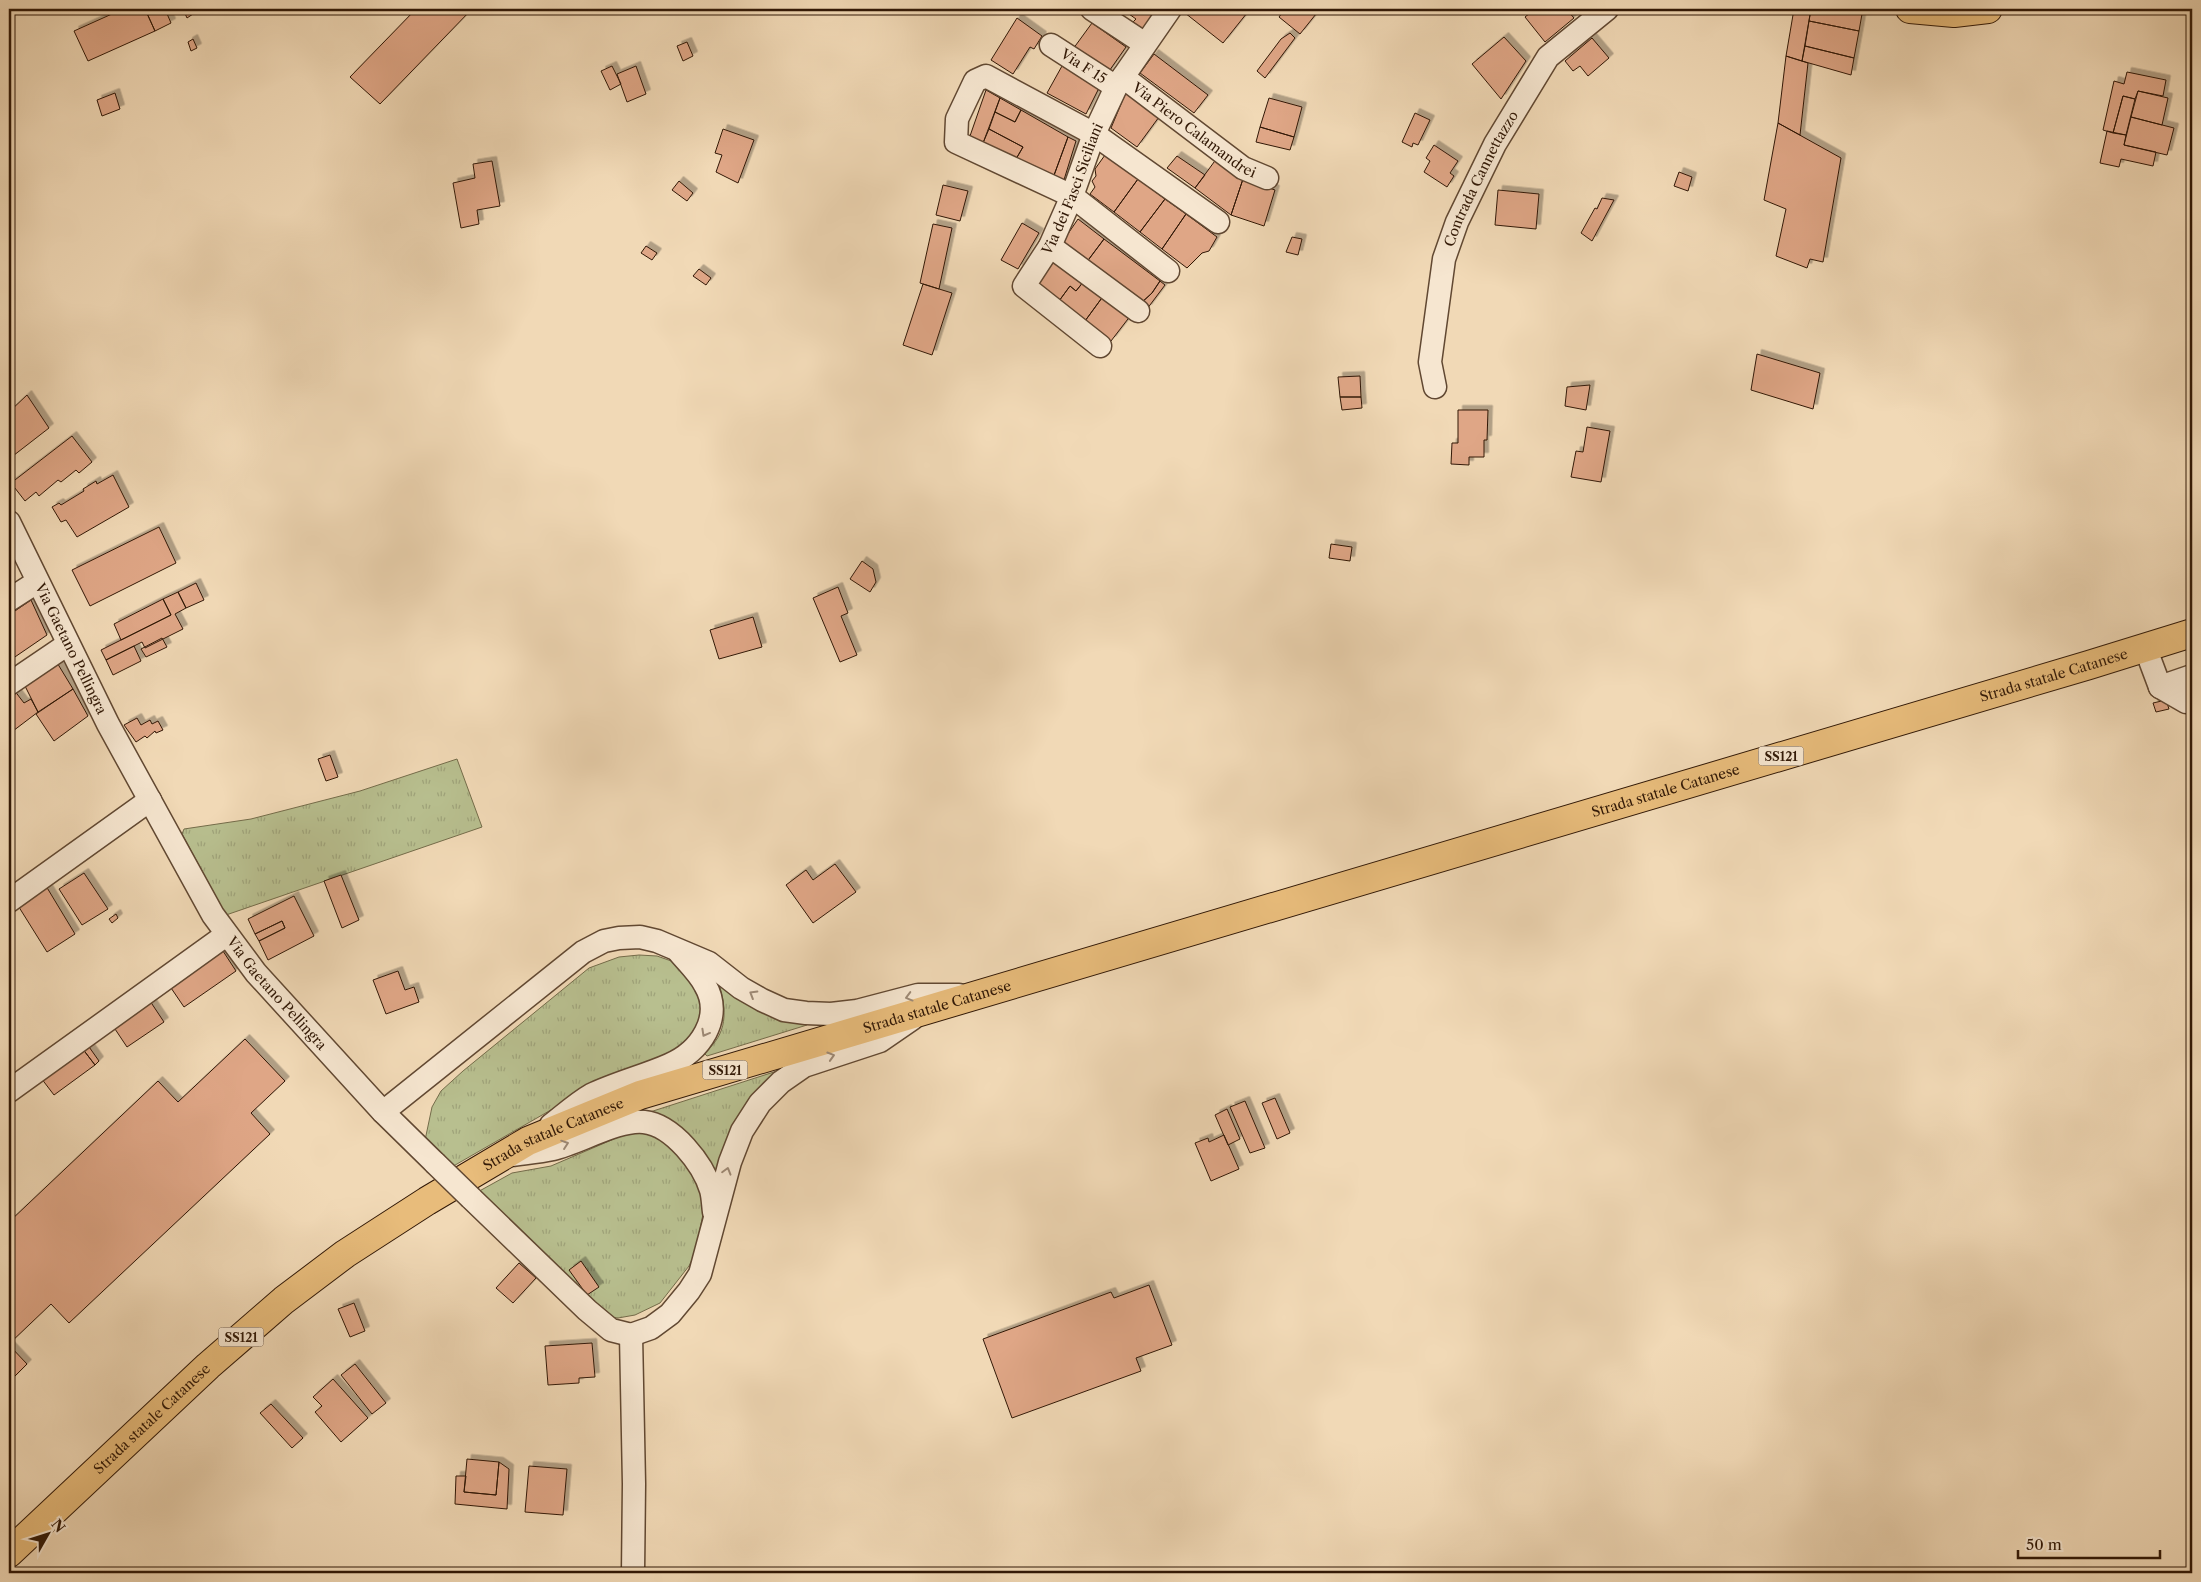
<svg xmlns="http://www.w3.org/2000/svg" width="2201" height="1582" viewBox="0 0 2201 1582" font-family="'Libre Caslon Text',serif">
	<defs>
		<pattern id="grass-tufts" width="24" height="20" patternUnits="userSpaceOnUse" patternTransform="scale(1.25)"><rect width="24" height="20" fill="#b8bf8f"/><path d="M3 7l-1-3M5 7V3M7 7l1-3M15 17l-1-3M17 17v-4M19 17l1-3" fill="none" stroke="#9fa37a"/></pattern>
		<filter id="shadow"><feDropShadow dx="4.5" dy="-4.5" stdDeviation="0" flood-color="#0004"/></filter>
	</defs>
	<rect width="100%" height="100%" fill="#f1d9b6"/>
	<filter id="stains"><feTurbulence type="fractalNoise" baseFrequency=".004" numOctaves="4"/><feColorMatrix values="0 0 0 0 .2 0 0 0 0 .09 0 0 0 0 .02 0 0 0 .5 -.17"/></filter>
	<radialGradient id="worn" r=".72"><stop offset=".6" stop-color="#630" stop-opacity="0"/><stop offset="1" stop-color="#630" stop-opacity=".3"/></radialGradient>
	<path fill="url(#grass-tufts)" stroke="#746c4a" d="M457 759 482 827 226 915 182 834 184 829 251 819 360 791Z
		M639 955 657 956 677 963 707 1005 685 1047 596 1084 450 1168 424 1145 432 1107 441 1091 463 1071 589 968 619 957Z
		M719 984 807 1023V1025L707 1056 704 1053C728 1034 727 1011 719 984Z
		M777 1071 779 1072 718 1175 650 1112Z
		M630 1132H642L654 1136 673 1146 693 1168 705 1204 695 1254 689 1266 660 1303 635 1315 618 1318 604 1316 474 1194 512 1173 551 1166Z"/>
	<path fill="#dfa686" stroke="#311806" filter="url(#shadow)" d="M123 9H145L155 31 88 61 74 31Z
		M145 9H165L171 23 155 31Z
		M183 9H191L193 14 187 18Z
		M416 9H472L380 104 350 77Z
		M1122 9H1158L1143 29 1133 22 1136 19Z
		M1189 9H1241L1247 13 1223 43 1185 13Z
		M1285 9H1311L1316 14 1300 34 1279 17Z
		M1535 9H1566L1574 18 1545 42 1525 17Z
		M1794 9H1811L1802 61 1786 56Z
		M1811 9H1850L1862 14 1859 31 1809 21Z
		M1017 18 1042 36 1034 49 1030 47 1013 74 991 60Z
		M1809 21 1859 31 1854 58 1805 46Z
		M1092 23 1126 47 1107 74 1073 49Z
		M1290 33 1295 38 1265 78 1257 71 1281 39Z
		M1504 37 1526 61 1501 99 1472 64Z
		M1592 38 1609 58 1588 76 1580 66 1573 71 1565 61Z
		M193 39 197 48 191 51 188 42Z
		M687 42 693 56 683 61 677 46Z
		M1805 46 1854 58 1851 75 1802 61Z
		M1154 54 1208 95 1194 113 1140 73Z
		M1786 56 1808 63 1800 135 1778 123Z
		M612 66 621 84 610 90 601 71Z
		M636 66 646 94 627 102 617 74Z
		M1062 66 1100 86 1086 114 1047 93Z
		M2127 72 2166 80 2163 96 2138 91 2135 99 2123 96 2113 133 2103 130 2114 81 2124 84Z
		M986 90 1000 98 983 143 970 136Z
		M2138 91 2168 98 2162 125 2131 117Z
		M1126 92 1159 117 1137 147 1111 128Z
		M115 93 120 109 102 116 97 100Z
		M2123 96 2135 99 2126 135 2113 133Z
		M1000 98 1021 110 1015 122 995 112Z
		M1269 98 1302 107 1294 137 1260 127Z
		M1021 110 1068 137 1053 178 1016 159 1023 147 989 129 995 112 1015 122Z
		M1415 113 1430 120 1418 145 1413 143 1412 147 1402 142Z
		M2131 117 2174 128 2167 155 2124 145Z
		M1778 123 1841 158 1823 262 1810 259 1807 268 1776 256 1786 209 1764 200Z
		M1260 127 1294 137 1290 150 1256 142Z
		M723 129 754 140 738 183 716 172 722 155 715 153Z
		M989 129 1023 147 1016 159 983 143Z
		M2107 131 2126 135 2124 145 2156 152 2153 166 2121 159 2119 167 2100 163Z
		M1068 137 1076 141 1063 183 1053 178Z
		M1434 145 1458 161 1450 173 1454 176 1447 187 1424 172 1430 161 1426 158Z
		M1105 155 1138 179 1114 212 1090 194 1095 187 1092 181 1096 176 1095 169Z
		M1177 156 1205 175 1195 188 1167 168Z
		M1217 158 1243 179 1231 215 1195 188Z
		M492 161 500 206 477 210 479 224 461 228 453 183 475 178 473 164Z
		M1679 172 1692 177 1688 191 1674 186Z
		M1138 179 1165 199 1140 232 1114 212Z
		M1243 179 1275 190 1264 226 1231 215Z
		M679 181 693 193 687 201 672 190Z
		M943 185 968 191 960 221 936 215Z
		M1498 190 1539 194 1536 229 1495 225Z
		M1602 198 1614 200 1592 241 1581 233 1595 208 1597 209Z
		M1165 199 1186 214 1162 249 1140 232Z
		M1186 214 1217 237 1209 251 1202 253 1187 268 1162 249Z
		M1078 219 1104 239 1086 263 1061 244Z
		M1022 223 1039 233 1018 269 1001 260Z
		M933 224 952 228 939 289 920 283Z
		M1292 237 1302 239 1298 255 1286 252Z
		M1104 239 1160 281 1152 293 1140 304 1086 263Z
		M646 246 657 253 652 260 641 253Z
		M1051 257 1084 281 1076 291 1070 286 1059 301 1035 283Z
		M699 269 711 278 706 285 693 276Z
		M1084 281 1104 295 1085 321 1059 301 1070 286 1076 291Z
		M1160 281 1165 285 1147 309 1140 304 1152 293Z
		M923 284 952 293 932 355 903 345Z
		M1104 295 1131 315 1111 341 1085 321Z
		M1757 354 1820 373 1813 409 1751 390Z
		M1360 376 1361 397H1340L1338 377Z
		M1590 385 1586 410 1565 406 1567 387Z
		M27 395 49 428 9 459V425L12 421 9 417V412Z
		M1340 397H1361L1362 408 1342 410Z
		M1458 410H1488L1487 440H1484V457H1469V465L1451 464 1452 443H1458Z
		M1587 427 1610 431 1601 482 1571 477 1576 451 1583 452Z
		M72 436 92 462 79 473 76 470 61 482 58 480 39 496 36 492 25 501 11 483Z
		M113 475 129 507 77 537 66 520 61 522 52 507 59 503 61 505 84 491 83 489 96 481 97 484Z
		M159 527 176 563 90 606 72 570Z
		M1331 544 1352 547 1350 561 1329 558Z
		M862 561 873 569 876 582 870 592 850 579Z
		M196 583 204 600 186 608 178 592Z
		M838 587 848 613 841 616 857 655 840 662 813 598Z
		M178 592 186 608 175 614 183 629 145 648 142 642 106 660 101 650 171 615 163 599Z
		M163 599 171 615 121 640 114 624Z
		M31 600 47 635 9 661V615Z
		M753 617 762 647 719 659 710 630Z
		M162 638 167 647 146 657 141 649Z
		M134 646 141 661 113 675 106 660Z
		M56 661 73 689 38 712 23 682Z
		M73 689 88 716 54 741 36 714Z
		M14 690 24 703 31 699 38 712 9 734V693Z
		M2166 700 2169 709 2156 712 2153 703Z
		M137 718 141 725 150 720 152 724 158 721 163 730 156 733 155 731 147 738 145 736 136 742 124 725Z
		M330 755 338 777 326 781 318 759Z
		M835 864 856 892 813 923 786 885 806 870 813 880Z
		M84 873 108 909 82 925 59 889Z
		M341 875 359 920 342 928 324 881Z
		M46 886 75 934 47 952 17 904Z
		M294 896 314 936 268 960 259 941 285 928 282 921 255 934 248 919Z
		M116 914 118 918 112 923 109 919Z
		M282 921 285 928 259 941 255 934Z
		M221 948 236 971 184 1007 169 985Z
		M398 971 405 990 414 987 419 1002 386 1014 373 980Z
		M148 998 164 1022 127 1047 111 1023Z
		M245 1039 285 1081 251 1113 270 1134 69 1323 51 1304 9 1344V1222L158 1081 178 1102Z
		M87 1044 99 1061 95 1065 82 1048Z
		M82 1048 95 1065 54 1095 41 1078Z
		M1275 1098 1290 1133 1277 1139 1262 1103Z
		M1245 1101 1265 1148 1250 1153 1230 1107Z
		M1227 1109 1240 1139 1228 1145 1215 1115Z
		M1224 1135 1239 1169 1211 1181 1195 1143 1208 1138 1209 1142Z
		M581 1261 599 1287 587 1295 569 1270Z
		M519 1263 536 1278 513 1303 496 1288Z
		M1149 1285 1172 1345 1136 1358 1141 1371 1012 1418 983 1339 1111 1292 1114 1298Z
		M354 1303 365 1331 350 1337 338 1309Z
		M592 1343 595 1377 579 1378V1383L548 1385 545 1346Z
		M9 1345 27 1364 9 1382Z
		M355 1364 386 1403 372 1414 341 1375Z
		M333 1379 368 1418 341 1442 315 1412 322 1406 313 1397Z
		M271 1404 303 1438 292 1448 260 1413Z
		M467 1459 499 1462 496 1495 464 1492Z
		M499 1462 509 1469 507 1509 455 1504 456 1476H466L464 1492 496 1495Z
		M529 1466 567 1469 563 1515 525 1512Z"/>
	<g fill="none" stroke-linecap="round" stroke-linejoin="round">
		<defs>
			<g id="minor">
				<path d="M1092 9 1145 44"/>
				<path id="s1" d="M1051 45 1116 87"/>
				<path id="s2" d="M1123 77 1243 168 1267 178"/>
				<path d="M1050 246 1138 311"/>
				<path d="M1168 271 1072 196 956 142 957 119 975 81 986 76 1094 134 1218 222"/>
				<path id="s3" d="M1100 346 1024 286 1050 246 1072 196 1094 134 1116 87 1170 9"/>
				<path id="s4" d="M1435 387 1430 362 1444 259 1457 222 1495 144 1548 57 1607 9"/>
				<path id="s5" d="M9 522 108 724 213 915 256 973 383 1112 435 1163"/>
				<path d="M9 600 37 582"/>
				<path d="M2145 647 2160 687 2186 702 2192 700"/>
				<path d="M9 684 68 644"/>
				<path d="M2160 687 2192 676"/>
				<path d="M9 901 150 800"/>
				<path d="M9 1091 226 935"/>
				<path d="M383 1112 583 952 604 941 619 938 640 937 657 941 709 963 741 988 762 1000 784 1010 806 1013 831 1014 857 1011 918 995H959"/>
				<path d="M551 1125C564 1115 577 1103 591 1095 616 1083 644 1076 669 1065 700 1052 724 1017 705 985 699 973 688 963 679 952"/>
				<path d="M511 1155C525 1153 539 1152 553 1149 579 1143 618 1119 644 1122 673 1125 703 1164 711 1190 713 1197 713 1205 714 1212"/>
				<path d="M471 1198 587 1310 611 1330 631 1335"/>
				<path d="M631 1335 651 1328 670 1314 689 1291 700 1274 730 1162 742 1131 760 1103 781 1082 804 1066 880 1041 912 1019"/>
				<path d="M631 1335 634 1484 633 1573"/>
			</g>
			<g id="major">
				<path d="M1910 9 1954 13 1988 9"/>
				<path id="s6" d="M9 1553 208 1366 284 1300 345 1254 427 1201 528 1141 640 1095 2089 665 2192 633"/>
			</g>
		</defs>
		<use href="#minor" stroke="#614832" stroke-width="25"/>
		<use href="#major" stroke="#311806" stroke-width="30"/>
		<use href="#minor" stroke="#f6e6d0" stroke-width="22"/>
		<use href="#major" stroke="#e8bc7b" stroke-width="28"/>
		<defs>
			<path id="minor-bridge" d="M435 1163 471 1198"/>
		</defs>
		<use href="#minor-bridge" stroke="#614832" stroke-width="25" stroke-linecap="butt"/>
		<use href="#minor-bridge" stroke="#f6e6d0" stroke-width="22"/>
	</g>
	<defs><path id="oneway-chevron" d="M-2-3.5L2.5 0L-2 3.5" fill="none" stroke-width="1.6" stroke-linecap="round" stroke-linejoin="round" transform="scale(1.25)"/></defs>
	<g stroke="#9d8975">
		<use href="#oneway-chevron" transform="translate(753 994) rotate(-149)"/>
		<use href="#oneway-chevron" transform="translate(909 997) rotate(165)"/>
		<use href="#oneway-chevron" transform="translate(705 1033) rotate(119)"/>
		<use href="#oneway-chevron" transform="translate(831 1056) rotate(-17)"/>
		<use href="#oneway-chevron" transform="translate(565 1144) rotate(-19)"/>
		<use href="#oneway-chevron" transform="translate(727 1171) rotate(-74)"/>
	</g>
	<g text-anchor="middle" dominant-baseline="central" stroke-width="4.5" stroke-linejoin="round" paint-order="stroke">
		<g fill="#f6e6d0" stroke="#6c5643" stroke-width="1">
			<rect x="1758.5" y="746.5" width="45" height="19" rx="4"/>
			<rect x="702.5" y="1060.5" width="45" height="19" rx="4"/>
			<rect x="218.5" y="1327.5" width="45" height="19" rx="4"/>
		</g>
		<g font-size="12" font-weight="bold" fill="#311806">
			<text x="1781" y="756">SS121</text>
			<text x="725" y="1070">SS121</text>
			<text x="241" y="1337">SS121</text>
		</g>
		<g font-size="14" fill="#311806" stroke="#f6e6d0">
			<text stroke="none"><textPath href="#s1" startOffset="39">Via F 15</textPath></text>
			<text stroke="none"><textPath href="#s2" startOffset="89">Via Piero Calamandrei</textPath></text>
			<text stroke="none"><textPath href="#s4" startOffset="218">Contrada Cannettazzo</textPath></text>
			<text stroke="none"><textPath href="#s3" startOffset="206">Via dei Fasci Siciliani</textPath></text>
			<text stroke="none"><textPath href="#s5" startOffset="141">Via Gaetano Pellingra</textPath></text>
			<text stroke="none"><textPath href="#s6" startOffset="2261">Strada statale Catanese</textPath></text>
			<text stroke="none"><textPath href="#s6" startOffset="1856">Strada statale Catanese</textPath></text>
			<text stroke="none"><textPath href="#s5" startOffset="544">Via Gaetano Pellingra</textPath></text>
			<text stroke="none"><textPath href="#s6" startOffset="1096">Strada statale Catanese</textPath></text>
			<text stroke="none"><textPath href="#s6" startOffset="691">Strada statale Catanese</textPath></text>
			<text stroke="none"><textPath href="#s6" startOffset="196">Strada statale Catanese</textPath></text>
		</g>
	</g>
	<rect width="2201" height="1582" fill="none" stroke="#f1d9b6" stroke-width="30"/>
	<rect x="10" y="10" width="2181" height="1562" fill="none" stroke="#311806" stroke-width="2.5"/>
	<rect x="15" y="15" width="2171" height="1552" fill="none" stroke="#311806"/>
	<g transform="translate(48 1534) rotate(51)" stroke="#f6e6d0" stroke-width="4" paint-order="stroke">
	<path d="M0-4L9 19L0 12L-9 19Z" fill="#311806"/>
	<text y="-8" font-size="14" font-weight="bold" text-anchor="middle" fill="#311806">N</text>
	</g>
	<path d="M2018 1550v8h142v-8" fill="none" stroke="#311806" stroke-width="2.5"/>
	<text x="2026" y="1550" font-size="15" fill="#311806" stroke="#f6e6d0" stroke-width="4" paint-order="stroke">50 m</text>
	<rect width="100%" height="100%" filter="url(#stains)"/>
	<rect width="100%" height="100%" fill="url(#worn)"/>
</svg>
